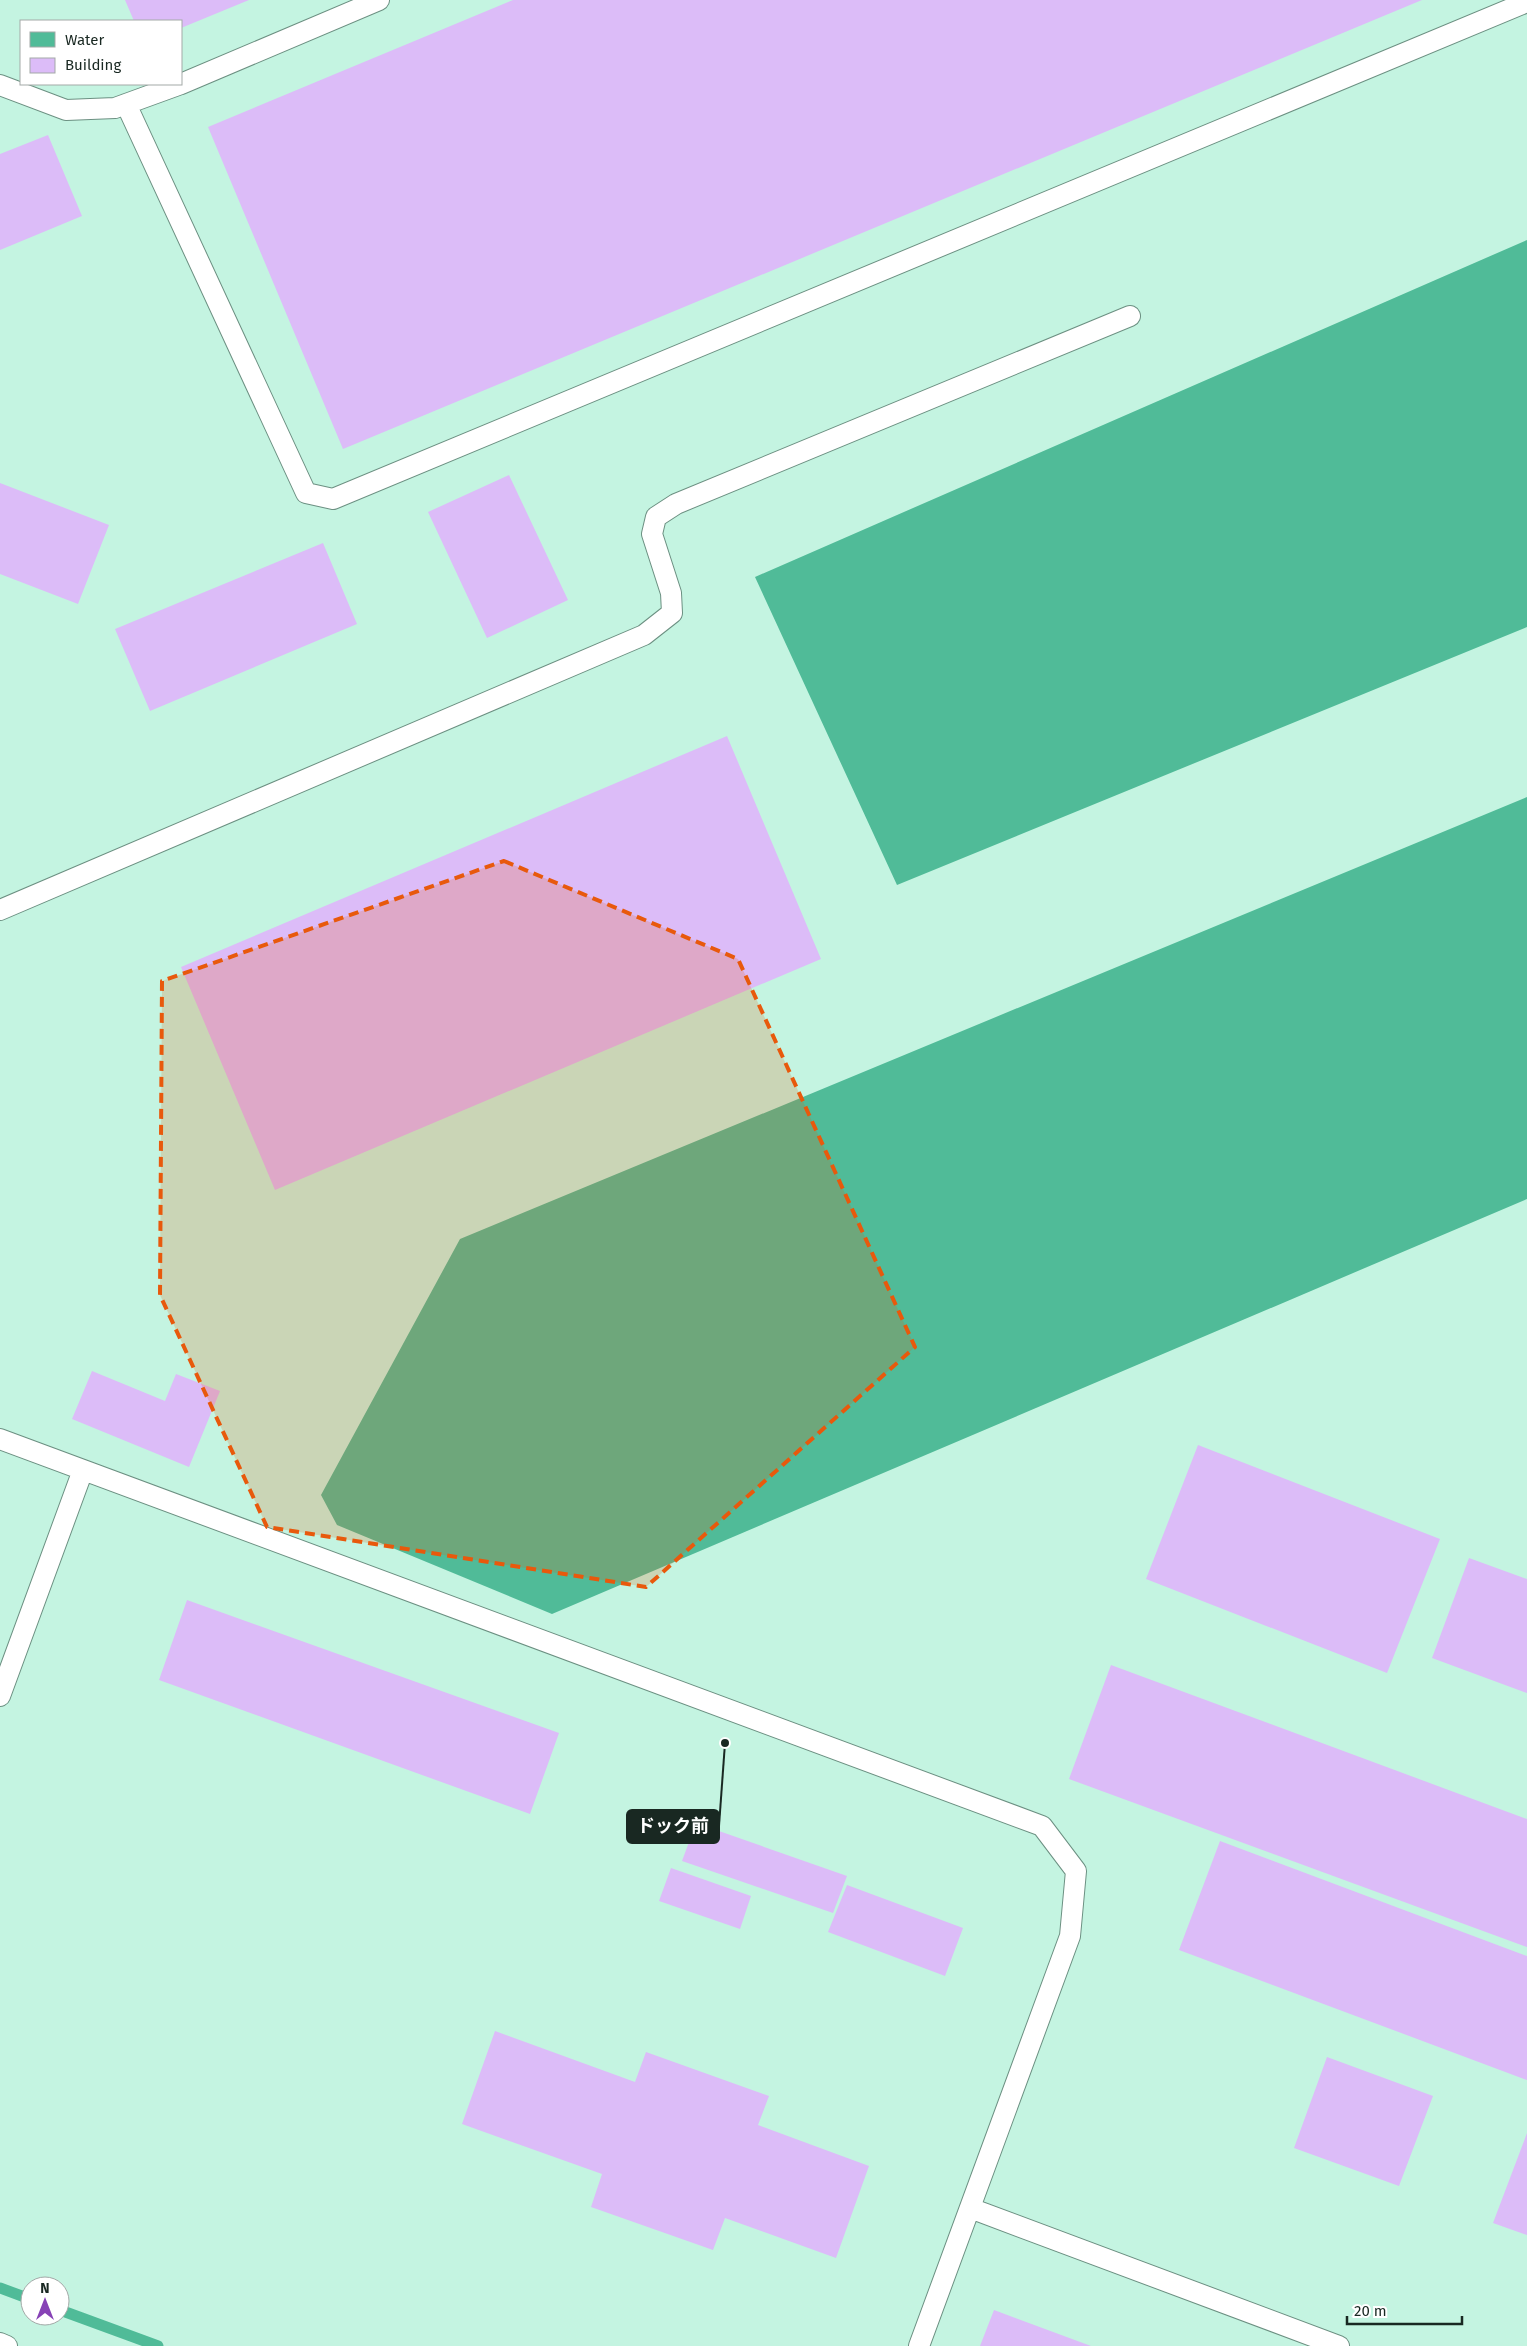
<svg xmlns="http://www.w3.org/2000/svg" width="1527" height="2346" viewBox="0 0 1527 2346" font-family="'Fira Sans','Noto Sans JP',sans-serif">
	<rect width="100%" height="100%" fill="#d8ffef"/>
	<path fill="#c4f4e1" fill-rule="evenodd" d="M0 0H1527V2346H0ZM21 21H181V84H21ZM30 2286H60V2316H30Z"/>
	<path fill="#50bb98" d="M1527 240V627L897 885 755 577Z
		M1527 797V1199L552 1614 337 1525 321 1495 460 1239Z"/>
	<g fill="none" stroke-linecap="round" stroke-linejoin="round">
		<path stroke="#50bb98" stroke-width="11" d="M0 2288 30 2299
			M60 2310 158 2346"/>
	</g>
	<path fill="#dcbcf8" d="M125 0H249L181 28V21H134Z
		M513 0H1422L343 449 208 127Z
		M48 135 82 216 0 250V154Z
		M509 475 568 600 487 638 428 512Z
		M0 483 109 525 78 604 0 574Z
		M323 543 357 624 150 711 115 629Z
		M727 736 821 959 275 1190 181 967Z
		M92 1371 165 1401 176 1374 220 1391 189 1467 72 1419Z
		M1198 1445 1440 1539 1387 1673 1146 1579Z
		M1469 1558 1527 1579V1693L1432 1658Z
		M187 1600 559 1733 530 1814 159 1680Z
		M1111 1665 1527 1819V1947L1069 1779Z
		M696 1823 847 1876 833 1913 682 1861Z
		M1220 1841 1527 1956V2080L1179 1950Z
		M671 1868 751 1896 740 1929 659 1901Z
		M847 1885 963 1928 945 1976 828 1932Z
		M495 2031 635 2082 646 2052 769 2096 758 2125 869 2166 836 2258 725 2218 713 2250 591 2207 602 2174 462 2124Z
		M1327 2057 1433 2096 1399 2186 1294 2148Z
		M1527 2133V2235L1493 2223Z
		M994 2310 1091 2346H980Z"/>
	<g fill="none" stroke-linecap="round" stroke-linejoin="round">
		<defs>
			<path id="lane" d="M181 84 379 0
				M0 85 66 110 115 108 181 84
				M126 104 306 493 333 499 1527 2
				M0 910 644 635 672 613 671 593 652 534 656 517 676 504 1130 316
				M0 1439 1042 1826 1076 1871 1070 1936 919 2346
				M0 1696 83 1470
				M970 2208 1339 2346
				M0 2343 7 2346"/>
		</defs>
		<use href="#lane" stroke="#6c9082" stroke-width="22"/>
		<use href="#lane" stroke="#fff" stroke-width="20"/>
	</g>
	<path fill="#e8590c" fill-opacity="0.2" stroke="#e8590c" stroke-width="4" stroke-dasharray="10 6" stroke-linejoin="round" d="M504 861 738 959 915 1347 646 1587 267 1527 160 1295 162 981Z"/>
	<path fill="none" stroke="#192822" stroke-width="2" d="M725 1743L719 1826"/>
	<circle fill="#192822" stroke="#fff" stroke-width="2" cx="725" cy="1743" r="5"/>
	<rect fill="#192822" stroke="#192822" stroke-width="2" x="627" y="1810" width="92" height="33" rx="5"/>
	<g font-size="18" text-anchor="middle" font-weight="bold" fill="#fff">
		<text x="673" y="1832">ドック前</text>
	</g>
	<rect x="20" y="20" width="162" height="65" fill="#ffffff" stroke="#a3a9a7"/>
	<rect x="30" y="32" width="25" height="15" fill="#50bb98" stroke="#a3a9a7"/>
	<text x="65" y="45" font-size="15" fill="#192822">Water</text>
	<rect x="30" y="58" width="25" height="15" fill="#dcbcf8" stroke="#a3a9a7"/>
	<text x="65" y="70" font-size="15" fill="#192822">Building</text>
	<g transform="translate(45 2301)"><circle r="24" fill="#ffffff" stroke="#a3a9a7"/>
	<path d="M0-4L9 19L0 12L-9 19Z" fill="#8742b6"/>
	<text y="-8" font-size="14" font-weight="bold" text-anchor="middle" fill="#192822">N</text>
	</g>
	<path d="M1347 2316v8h115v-8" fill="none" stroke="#192822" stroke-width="2.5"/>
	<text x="1354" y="2316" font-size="15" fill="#192822" stroke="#ffffff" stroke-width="4" paint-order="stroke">20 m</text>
</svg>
